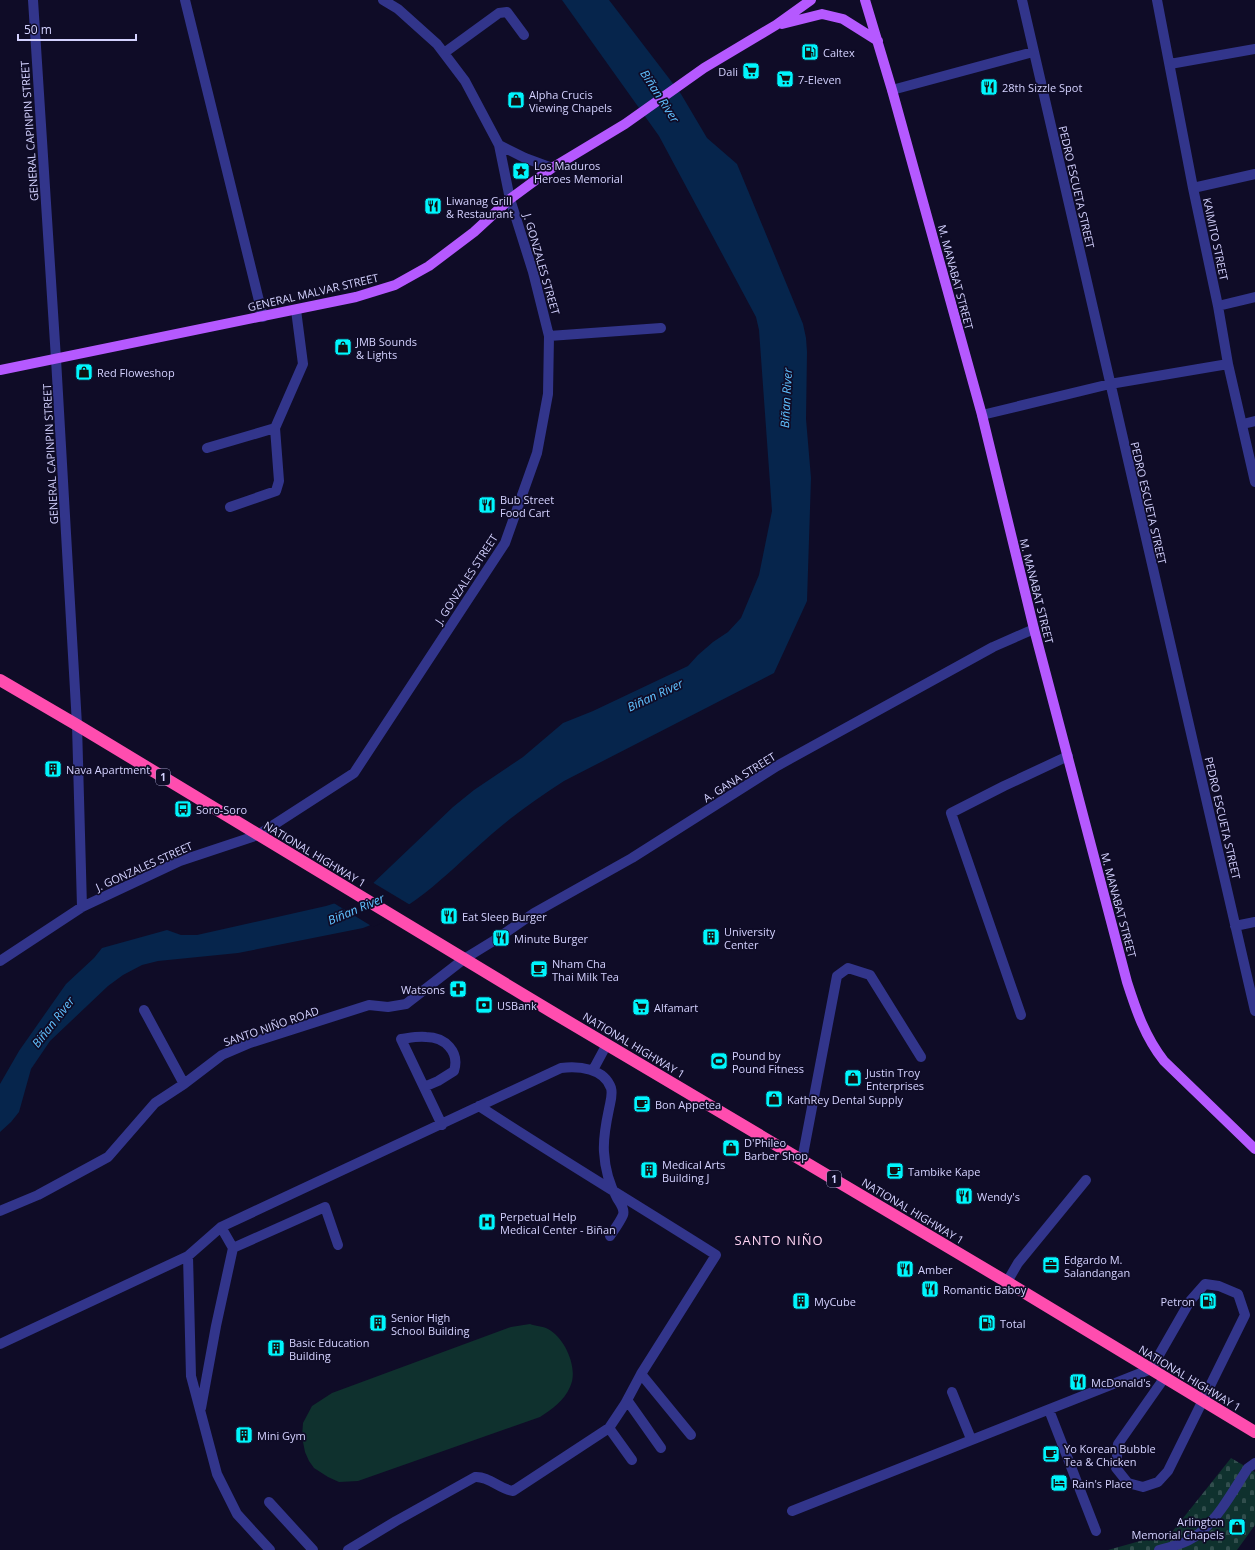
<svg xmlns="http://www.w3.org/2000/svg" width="1255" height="1550" viewBox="0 0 1255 1550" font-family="'Open Sans',sans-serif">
	<defs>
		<pattern id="cemetery-stones" width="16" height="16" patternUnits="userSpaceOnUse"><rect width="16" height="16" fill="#0f312e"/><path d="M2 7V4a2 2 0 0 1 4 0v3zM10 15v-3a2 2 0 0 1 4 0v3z" fill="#314e4d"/></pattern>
	</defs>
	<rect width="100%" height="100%" fill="#0f0c27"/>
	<path fill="url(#cemetery-stones)" d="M1231 1458 1255 1472V1525L1237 1550H1108L1172 1532Z"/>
	<path fill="#0f312e" d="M530 1324C535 1326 543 1326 548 1329 565 1338 579 1369 570 1387 564 1401 552 1409 540 1417L358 1481 339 1482 328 1477 314 1468 309 1461 305 1452 302 1437 303 1423 312 1406 332 1393 511 1327Z"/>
	<path fill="#06254c" d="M562 0H609L681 94 707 138 737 164 803 324 806 338 807 352 806 419 811 478 807 601 774 673 564 781C539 797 515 814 493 833 452 868 416 910 363 928L238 953 158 961 142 965 123 975 108 986 50 1041 31 1069 19 1112 11 1122 0 1132V1084L19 1051 66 984 94 958 102 948 167 930 181 935H197L326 906 342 901 368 888 453 807 474 790 523 757 563 723 593 711 688 666 698 655 713 642 728 632 741 618 759 575 772 511 759 330 756 317 659 136Z"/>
	<path fill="#0f0c27" d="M372 882 412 906 390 919 373 927 332 902 355 894Z"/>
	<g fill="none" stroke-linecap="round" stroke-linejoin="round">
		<path stroke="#32358b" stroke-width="10" d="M33 0 56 359 77 725 82 907
			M185 0 263 317
			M1022 0 1255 1011
			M1157 0 1193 188 1218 306 1228 364 1255 482
			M444 53 499 13 507 12 524 35
			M1170 64 1255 49
			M892 90 1033 52
			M499 145 525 158 552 168
			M1193 188 1255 174
			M1218 306 1255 297
			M549 336 661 328
			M982 415 1110 384 1228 364
			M1243 424 1255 421
			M207 448 275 428
			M230 507 276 491 279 481 275 428 303 364 296 310
			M1235 926 1255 922
			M0 961 82 907 180 861 258 835 354 773 505 543 537 453 548 394 549 336 533 272 510 199 499 145 465 81 437 44 398 9 383 0
			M144 1010 184 1084
			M1021 1015 951 813 1004 786 1068 756
			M593 1070 607 1044
			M424 1087 438 1081 454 1071C460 1052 445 1037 426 1037 418 1036 409 1038 401 1039L442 1125
			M802 1160 837 976 848 968 870 975 921 1057
			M0 1211 38 1195 108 1157 155 1103 184 1084 222 1055 250 1043 369 1005 388 1007 406 1004 464 959 495 940 534 913 632 858 777 766 993 647 1034 629
			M233 1248 325 1207 338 1245
			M188 1256 191 1376 217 1474 237 1514 270 1550
			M1007 1282 1018 1263 1086 1180
			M0 1344 188 1256 221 1227 561 1068C579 1066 604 1068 611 1088 613 1095 610 1103 609 1109 606 1123 603 1138 604 1152 605 1169 609 1184 617 1198 620 1203 625 1209 623 1215 620 1222 614 1230 610 1236
			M641 1374 691 1435
			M952 1392 971 1439
			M627 1400 661 1448
			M201 1408 216 1326 233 1248 221 1227
			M1049 1410 1096 1531
			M609 1428 632 1460
			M269 1502 313 1550
			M792 1511 1151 1369 1190 1301 1205 1284 1219 1286 1238 1294 1245 1315 1168 1471 1158 1482 1143 1487 1128 1483 1116 1468 1118 1444 1165 1377
			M348 1550 396 1521 475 1477C489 1476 499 1489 513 1491L609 1428 625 1404 641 1374 716 1255C637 1205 557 1157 479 1106
			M1159 1550C1174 1546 1191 1542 1202 1531 1221 1514 1234 1489 1248 1468L1255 1463"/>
		<path stroke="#b559ff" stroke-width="10" d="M865 0 892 90 982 415 1034 629 1127 982C1136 1010 1145 1037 1164 1061L1255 1149
			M782 24 822 14 843 19 878 41
			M0 370 356 297 395 285 429 266 474 232 510 199 552 168 625 124 704 68 776 25 811 0"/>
		<path stroke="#ff4daf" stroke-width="12" d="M0 680 77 725 552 1012 1007 1282 1255 1432"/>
	</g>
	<defs>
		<symbol id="fuel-square" viewBox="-11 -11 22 22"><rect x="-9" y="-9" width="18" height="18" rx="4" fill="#00f6fd" stroke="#0f0c27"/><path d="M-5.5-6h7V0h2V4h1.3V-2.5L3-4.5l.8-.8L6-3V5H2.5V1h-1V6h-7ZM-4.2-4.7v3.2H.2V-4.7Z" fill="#111"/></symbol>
		<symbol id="supermarket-square" viewBox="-11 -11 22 22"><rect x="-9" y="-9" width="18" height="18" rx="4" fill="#00f6fd" stroke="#0f0c27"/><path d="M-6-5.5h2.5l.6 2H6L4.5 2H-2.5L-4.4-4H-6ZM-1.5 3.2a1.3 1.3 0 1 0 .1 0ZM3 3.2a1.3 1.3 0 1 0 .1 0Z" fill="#111"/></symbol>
		<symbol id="restaurant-square" viewBox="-11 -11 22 22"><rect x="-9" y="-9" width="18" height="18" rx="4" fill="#00f6fd" stroke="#0f0c27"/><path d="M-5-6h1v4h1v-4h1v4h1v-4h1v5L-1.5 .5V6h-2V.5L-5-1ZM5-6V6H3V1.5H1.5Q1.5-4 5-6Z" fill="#111"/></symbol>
		<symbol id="shop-square" viewBox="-11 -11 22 22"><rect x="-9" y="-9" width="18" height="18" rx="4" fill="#00f6fd" stroke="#0f0c27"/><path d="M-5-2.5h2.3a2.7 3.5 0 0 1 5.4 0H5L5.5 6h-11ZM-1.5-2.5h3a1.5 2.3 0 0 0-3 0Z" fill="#111"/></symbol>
		<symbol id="sight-square" viewBox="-11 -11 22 22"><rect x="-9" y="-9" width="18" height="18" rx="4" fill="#00f6fd" stroke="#0f0c27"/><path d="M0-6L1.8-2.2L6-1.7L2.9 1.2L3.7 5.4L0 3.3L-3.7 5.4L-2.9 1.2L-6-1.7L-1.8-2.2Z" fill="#111"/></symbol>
		<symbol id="building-square" viewBox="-11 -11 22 22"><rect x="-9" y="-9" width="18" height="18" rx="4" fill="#00f6fd" stroke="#0f0c27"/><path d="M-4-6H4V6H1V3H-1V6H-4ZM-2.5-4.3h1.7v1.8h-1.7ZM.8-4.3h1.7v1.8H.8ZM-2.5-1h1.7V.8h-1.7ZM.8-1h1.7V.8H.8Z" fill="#111"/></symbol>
		<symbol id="bus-square" viewBox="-11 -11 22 22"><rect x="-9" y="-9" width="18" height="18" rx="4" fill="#00f6fd" stroke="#0f0c27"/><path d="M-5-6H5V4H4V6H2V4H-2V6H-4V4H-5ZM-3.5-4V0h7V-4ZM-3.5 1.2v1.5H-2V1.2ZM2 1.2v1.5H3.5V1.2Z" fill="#111"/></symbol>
		<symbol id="cafe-square" viewBox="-11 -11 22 22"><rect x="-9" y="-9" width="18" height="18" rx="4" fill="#00f6fd" stroke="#0f0c27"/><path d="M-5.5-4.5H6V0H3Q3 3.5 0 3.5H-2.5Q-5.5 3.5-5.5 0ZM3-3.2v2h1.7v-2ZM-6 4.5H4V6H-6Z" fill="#111"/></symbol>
		<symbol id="pharmacy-square" viewBox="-11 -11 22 22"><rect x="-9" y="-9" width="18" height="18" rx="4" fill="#00f6fd" stroke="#0f0c27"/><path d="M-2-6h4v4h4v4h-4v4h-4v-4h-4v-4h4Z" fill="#111"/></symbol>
		<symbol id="bank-square" viewBox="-11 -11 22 22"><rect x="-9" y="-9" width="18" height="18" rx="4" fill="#00f6fd" stroke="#0f0c27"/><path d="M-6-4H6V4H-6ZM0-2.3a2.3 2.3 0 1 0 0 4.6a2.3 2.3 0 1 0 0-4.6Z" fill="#111"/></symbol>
		<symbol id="stadium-square" viewBox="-11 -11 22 22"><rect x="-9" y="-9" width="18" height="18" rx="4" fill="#00f6fd" stroke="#0f0c27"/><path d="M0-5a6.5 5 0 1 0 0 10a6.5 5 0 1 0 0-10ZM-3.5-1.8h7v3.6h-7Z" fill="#111"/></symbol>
		<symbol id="hospital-square" viewBox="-11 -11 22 22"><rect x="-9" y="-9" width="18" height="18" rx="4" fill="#00f6fd" stroke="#0f0c27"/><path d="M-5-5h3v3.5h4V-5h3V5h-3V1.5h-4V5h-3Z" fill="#111"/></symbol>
		<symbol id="office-square" viewBox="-11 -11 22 22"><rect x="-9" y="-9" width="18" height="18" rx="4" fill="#00f6fd" stroke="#0f0c27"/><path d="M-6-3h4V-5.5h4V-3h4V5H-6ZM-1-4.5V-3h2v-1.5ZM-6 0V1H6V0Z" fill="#111"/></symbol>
		<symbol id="hotel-square" viewBox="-11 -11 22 22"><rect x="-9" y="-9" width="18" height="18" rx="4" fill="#00f6fd" stroke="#0f0c27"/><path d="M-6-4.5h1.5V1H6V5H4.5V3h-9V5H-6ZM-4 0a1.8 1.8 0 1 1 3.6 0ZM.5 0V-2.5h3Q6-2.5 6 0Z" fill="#111"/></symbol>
	</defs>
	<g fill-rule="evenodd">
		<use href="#fuel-square" x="800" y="42" width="20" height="20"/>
		<use href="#supermarket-square" x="741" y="61" width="20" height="20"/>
		<use href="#supermarket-square" x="775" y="69" width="20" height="20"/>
		<use href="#restaurant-square" x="979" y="77" width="20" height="20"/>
		<use href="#shop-square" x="506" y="90" width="20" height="20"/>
		<use href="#sight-square" x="511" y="161" width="20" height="20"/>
		<use href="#restaurant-square" x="423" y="196" width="20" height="20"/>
		<use href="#shop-square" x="333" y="337" width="20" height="20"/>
		<use href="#shop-square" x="74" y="362" width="20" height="20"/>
		<use href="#restaurant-square" x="477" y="495" width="20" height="20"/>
		<use href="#building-square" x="43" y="759" width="20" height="20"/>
		<use href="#bus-square" x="173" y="799" width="20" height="20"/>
		<use href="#restaurant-square" x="439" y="906" width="20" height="20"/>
		<use href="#building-square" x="701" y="927" width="20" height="20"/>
		<use href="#restaurant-square" x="491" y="928" width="20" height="20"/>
		<use href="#cafe-square" x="529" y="959" width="20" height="20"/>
		<use href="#pharmacy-square" x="448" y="979" width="20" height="20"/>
		<use href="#bank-square" x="474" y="995" width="20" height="20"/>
		<use href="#supermarket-square" x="631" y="997" width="20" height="20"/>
		<use href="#stadium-square" x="709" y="1051" width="20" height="20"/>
		<use href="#shop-square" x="843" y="1068" width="20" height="20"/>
		<use href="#shop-square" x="764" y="1089" width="20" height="20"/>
		<use href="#cafe-square" x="632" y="1094" width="20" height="20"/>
		<use href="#shop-square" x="721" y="1138" width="20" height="20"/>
		<use href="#building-square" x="639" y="1160" width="20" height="20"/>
		<use href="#cafe-square" x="885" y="1161" width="20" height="20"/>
		<use href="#restaurant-square" x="954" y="1186" width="20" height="20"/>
		<use href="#hospital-square" x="477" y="1212" width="20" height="20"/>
		<use href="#office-square" x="1041" y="1255" width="20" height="20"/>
		<use href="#restaurant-square" x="895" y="1259" width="20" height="20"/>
		<use href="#restaurant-square" x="920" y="1279" width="20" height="20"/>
		<use href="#building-square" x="791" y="1291" width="20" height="20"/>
		<use href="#fuel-square" x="1198" y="1291" width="20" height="20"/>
		<use href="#building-square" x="368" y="1313" width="20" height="20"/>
		<use href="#fuel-square" x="977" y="1313" width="20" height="20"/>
		<use href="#building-square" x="266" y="1338" width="20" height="20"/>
		<use href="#restaurant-square" x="1068" y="1372" width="20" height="20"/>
		<use href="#building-square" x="234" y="1425" width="20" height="20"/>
		<use href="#cafe-square" x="1041" y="1444" width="20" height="20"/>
		<use href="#hotel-square" x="1049" y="1473" width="20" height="20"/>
		<use href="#shop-square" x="1227" y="1517" width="20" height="20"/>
	</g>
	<g text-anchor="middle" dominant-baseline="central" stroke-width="3.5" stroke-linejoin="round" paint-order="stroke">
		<g fill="#0f0c27" stroke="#9997be" stroke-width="1">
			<rect x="156" y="769" width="14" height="16" rx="3"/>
			<rect x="827" y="1171" width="14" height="16" rx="3"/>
		</g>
		<g font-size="10" font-weight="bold" fill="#d4d2ff">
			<text x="163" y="777">1</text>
			<text x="834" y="1179">1</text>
		</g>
		<g font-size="11" fill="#d4d2ff" stroke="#0f0c27" text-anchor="start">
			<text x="823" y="52">Caltex</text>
			<text x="738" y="71" text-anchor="end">Dali</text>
			<text x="798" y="79">7-Eleven</text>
			<text x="1002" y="87">28th Sizzle Spot</text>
			<text x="529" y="94">Alpha Crucis<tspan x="529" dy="13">Viewing Chapels</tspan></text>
			<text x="534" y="165">Los Maduros<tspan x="534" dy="13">Heroes Memorial</tspan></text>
			<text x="446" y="200">Liwanag Grill<tspan x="446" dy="13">&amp; Restaurant</tspan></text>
			<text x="356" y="341">JMB Sounds<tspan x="356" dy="13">&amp; Lights</tspan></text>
			<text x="97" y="372">Red Floweshop</text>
			<text x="500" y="499">Bub Street<tspan x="500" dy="13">Food Cart</tspan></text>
			<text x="66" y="769">Nava Apartment</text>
			<text x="196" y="809">Soro-Soro</text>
			<text x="462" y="916">Eat Sleep Burger</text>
			<text x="724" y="931">University<tspan x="724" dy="13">Center</tspan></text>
			<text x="514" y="938">Minute Burger</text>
			<text x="552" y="963">Nham Cha<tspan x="552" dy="13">Thai Milk Tea</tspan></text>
			<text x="445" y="989" text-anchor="end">Watsons</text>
			<text x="497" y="1005">USBank</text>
			<text x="654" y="1007">Alfamart</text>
			<text x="732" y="1055">Pound by<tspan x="732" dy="13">Pound Fitness</tspan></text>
			<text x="866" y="1072">Justin Troy<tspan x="866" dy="13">Enterprises</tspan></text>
			<text x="787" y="1099">KathRey Dental Supply</text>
			<text x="655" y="1104">Bon Appetea</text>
			<text x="744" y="1142">D'Phileo<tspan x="744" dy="13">Barber Shop</tspan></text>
			<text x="662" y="1164">Medical Arts<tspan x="662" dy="13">Building J</tspan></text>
			<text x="908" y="1171">Tambike Kape</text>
			<text x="977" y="1196">Wendy's</text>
			<text x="500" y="1216">Perpetual Help<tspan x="500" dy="13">Medical Center - Biñan</tspan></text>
			<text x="1064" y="1259">Edgardo M.<tspan x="1064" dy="13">Salandangan</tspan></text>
			<text x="918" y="1269">Amber</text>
			<text x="943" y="1289">Romantic Baboy</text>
			<text x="814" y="1301">MyCube</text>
			<text x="1195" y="1301" text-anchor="end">Petron</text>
			<text x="391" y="1317">Senior High<tspan x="391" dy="13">School Building</tspan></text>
			<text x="1000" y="1323">Total</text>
			<text x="289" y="1342">Basic Education<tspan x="289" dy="13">Building</tspan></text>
			<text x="1091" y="1382">McDonald's</text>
			<text x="257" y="1435">Mini Gym</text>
			<text x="1064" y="1448">Yo Korean Bubble<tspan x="1064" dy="13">Tea &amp; Chicken</tspan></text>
			<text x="1072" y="1483">Rain's Place</text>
			<text x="1224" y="1521" text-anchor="end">Arlington<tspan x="1224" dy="13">Memorial Chapels</tspan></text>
		</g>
		<g font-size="11" fill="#d4d2ff" stroke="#0f0c27">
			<text transform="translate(29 131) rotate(-94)">GENERAL CAPINPIN STREET</text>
			<text transform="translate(1077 187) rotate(77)">PEDRO ESCUETA STREET</text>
			<text transform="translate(1216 239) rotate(78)">KAIMITO STREET</text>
			<text transform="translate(542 264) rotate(74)">J. GONZALES STREET</text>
			<text transform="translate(956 277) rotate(75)">M. MANABAT STREET</text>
			<text transform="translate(313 292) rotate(-13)">GENERAL MALVAR STREET</text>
			<text transform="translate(50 454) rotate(-93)">GENERAL CAPINPIN STREET</text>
			<text transform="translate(1149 503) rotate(77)">PEDRO ESCUETA STREET</text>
			<text transform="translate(466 579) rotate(-57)">J. GONZALES STREET</text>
			<text transform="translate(1037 591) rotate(76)">M. MANABAT STREET</text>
			<text transform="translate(739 777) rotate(-32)">A. GANA STREET</text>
			<text transform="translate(1223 818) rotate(77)">PEDRO ESCUETA STREET</text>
			<text transform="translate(315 854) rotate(31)">NATIONAL HIGHWAY 1</text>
			<text transform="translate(144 866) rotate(-24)">J. GONZALES STREET</text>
			<text transform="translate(1119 905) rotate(75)">M. MANABAT STREET</text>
			<text transform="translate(271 1026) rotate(-19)">SANTO NIÑO ROAD</text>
			<text transform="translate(634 1045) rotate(31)">NATIONAL HIGHWAY 1</text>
			<text transform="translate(913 1211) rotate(31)">NATIONAL HIGHWAY 1</text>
			<text transform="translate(1190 1378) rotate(31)">NATIONAL HIGHWAY 1</text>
		</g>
		<g font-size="12" font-style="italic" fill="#60c1ff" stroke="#0f0c27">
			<text transform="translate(660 96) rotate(57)">Biñan River</text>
			<text transform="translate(786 398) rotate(-87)">Biñan River</text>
			<text transform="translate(655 695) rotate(-25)">Biñan River</text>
			<text transform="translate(356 909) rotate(-23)">Biñan River</text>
			<text transform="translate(53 1022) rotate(-52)">Biñan River</text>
		</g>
		<g font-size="13" letter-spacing="1" fill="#ffd4f3" stroke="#0f0c27">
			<text x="779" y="1240">SANTO NIÑO</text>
		</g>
	</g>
	<path d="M18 34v6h118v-6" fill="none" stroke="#d4d2ff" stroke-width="2"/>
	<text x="24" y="34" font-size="12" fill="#d4d2ff" stroke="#0f0c27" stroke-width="3" paint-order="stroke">50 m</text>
</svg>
